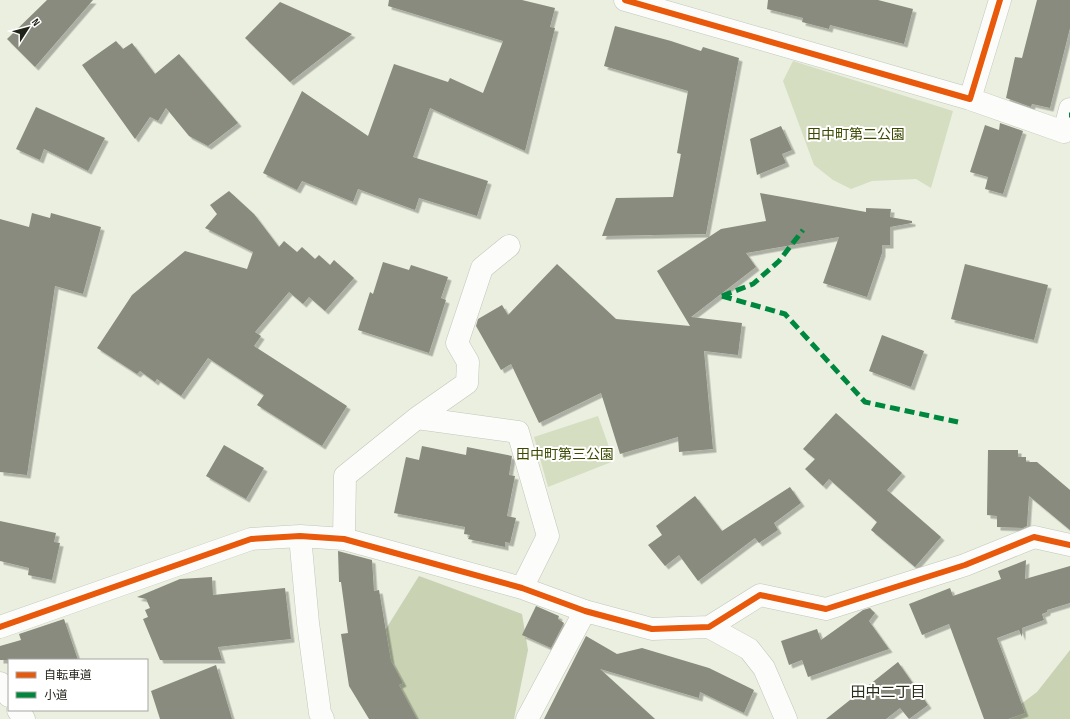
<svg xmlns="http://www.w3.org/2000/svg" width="1070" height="719" viewBox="0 0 1070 719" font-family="'Sofia Sans Condensed','Noto Sans JP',sans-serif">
	<defs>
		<filter id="shadow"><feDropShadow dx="3.5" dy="3.5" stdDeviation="0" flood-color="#0004"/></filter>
	</defs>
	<rect width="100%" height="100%" fill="#eaefe0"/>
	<path fill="#d5dec0" d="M793 61 953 111 931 188 916 179 872 181 851 189 833 180 814 165 783 81Z
		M598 416 614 461 548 487 534 437Z"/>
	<path fill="#c9d2b3" d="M419 576 522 614 528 650 514 719H380L357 675Z
		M1070 650V719H1001L1037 692Z"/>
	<path fill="#888b7d" filter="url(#shadow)" d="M47 0H93L35 67 7 39Z
		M389 0H522L555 8 550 27 555 28 525 151 430 108 413 157 488 181 477 216 419 198 415 210 358 189 353 202 302 181 297 190 263 173 302 91 368 136 394 64 448 82 450 78 483 93 503 41 388 6Z
		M768 0H878L913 9 904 44 830 25 829 29 802 22 803 18 767 9Z
		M1037 0H1070V28L1050 108 1032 104 1031 107 1006 98 1015 57 1022 58Z
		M280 2 352 34 290 82 245 38Z
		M615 26 671 41 701 51 703 47 739 58 706 234 602 236 616 198 673 197 681 154 677 153 688 91 604 66Z
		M116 41 123 49 132 43 155 74 179 54 238 123 208 146 189 136 166 108 158 121 150 117 135 139 82 65Z
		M36 107 105 138 88 171 44 149 40 160 16 149Z
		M1000 123 1023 131 1003 194 985 189 988 177 970 172 985 125 999 130Z
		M781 126 792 150 782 154 786 163 757 175 750 139Z
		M229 191 254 214 279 247 284 241 297 252 302 247 315 259 319 255 330 265 334 260 354 278 325 311 309 297 303 304 289 292 255 332 261 336 254 346 347 406 322 446 257 405 264 395 208 358 181 396 157 379 155 382 140 371 137 374 97 348 132 295 185 251 247 269 253 252 205 228 217 214 210 205Z
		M760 193 866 212V208L891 209 890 217 912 221V223L890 227V245H882V253L867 297 823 283 839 237 746 253 756 267 691 317 742 323 738 355 704 351 713 449 679 452 678 437 620 454 601 393 539 423 511 364 501 370 476 326 478 319 502 305 508 315 557 264 616 319 690 326 657 271 721 229 766 221Z
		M32 213 50 218 51 213 101 227 83 294 55 286 27 475 0 472V219L29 227Z
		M383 262 409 270 411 265 448 277 441 298 446 300 429 353 358 330 370 292 373 294Z
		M965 264 1048 285 1034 340 951 319Z
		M882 335 924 351 911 387 869 371Z
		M836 413 902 473 887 490 941 537 915 567 871 530 877 522 829 479 823 486 805 469 815 459 803 449Z
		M224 445 264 468 246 499 206 476Z
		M422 446 466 455 467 447 512 456 509 475 515 476 507 516 516 518 510 543 505 542V547L468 539 470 535 464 534 465 527 394 513 406 457 419 460Z
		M988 450H1018V457H1026V462H1037L1070 490V530L1029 496 1027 526 1023 528 997 527V516L987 515Z
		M790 487 801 503 774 523 778 530 759 543 755 538 698 581 679 555 665 566 648 545 662 535 656 526 695 496 722 531Z
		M0 521 56 533 54 542 60 543 52 580 28 575 29 568 0 561Z
		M338 551 372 560 374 591 379 590 391 661 403 683 399 685 417 719H369L349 686 341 634 348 633 341 582H339Z
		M1026 560 1025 579 1070 566V603L1047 610V612L1042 614 1044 620 1022 628V637L1019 630 997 638 1025 713 1008 719H984L949 624 922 635 909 604 950 588 953 596 1001 579 998 571Z
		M212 577 213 595 285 588 291 639 218 647 222 660H160L143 619 148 617 145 610 150 608 146 599 137 597 180 579Z
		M536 606 559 616 558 619 564 623 551 648 522 635Z
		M870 608 875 613 869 621 889 649 808 677 802 660 789 665 781 641 817 629 821 640 863 610Z
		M64 619 78 660H0V646L21 640 19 634Z
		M586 636 617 654 642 648 709 668 754 690 744 713 700 692 699 698 600 669 655 719H544Z
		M898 662 928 705 909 719 900 708 886 719H826Z
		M216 665 232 719H160L151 691Z"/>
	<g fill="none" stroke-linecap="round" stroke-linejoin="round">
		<defs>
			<path id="minor" d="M625 0 970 99 1000 0
				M970 99 1064 132 1070 109
				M417 418 518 432 548 536 522 588
				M300 536 308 623 320 713 323 719
				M344 539 345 476 417 418 467 383 468 362 457 343 482 268 509 246
				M0 627 251 539 300 536 344 539 522 588 585 611 652 629 709 627 760 595 826 609 965 565 1034 537 1070 545
				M709 627 749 649 764 668 786 719
				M0 683 9 696
				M18 710 24 719
				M527 719 585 611"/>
		</defs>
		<use href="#minor" stroke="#c2c6ba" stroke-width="23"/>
		<use href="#minor" stroke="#fcfdfa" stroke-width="22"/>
		<path stroke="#00873e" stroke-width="5" stroke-dasharray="10 5" stroke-linecap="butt" d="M1069 115H1070
			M722 296 785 314 865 402 958 422
			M722 296 753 284 779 261 803 230"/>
		<defs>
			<path id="cycleway" d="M625 0 970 99 1000 0
				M0 627 251 539 300 536 344 539 522 588 585 611 652 629 709 627 760 595 826 609 965 565 1034 537 1070 545"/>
		</defs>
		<use href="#cycleway" stroke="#fff" stroke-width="8"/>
		<use href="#cycleway" stroke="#e8590c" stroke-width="6"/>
	</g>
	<g text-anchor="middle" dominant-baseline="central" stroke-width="4" stroke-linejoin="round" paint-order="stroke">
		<g font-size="14" fill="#3b4a00" stroke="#fff">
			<text x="856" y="134">田中町第二公園</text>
			<text x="565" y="454">田中町第三公園</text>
		</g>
		<g font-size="15" fill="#292f1a" stroke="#fff">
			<text x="888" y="692">田中二丁目</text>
		</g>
	</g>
	<rect x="8" y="659" width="140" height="52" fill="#ffffff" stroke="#a5a7a3"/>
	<rect x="16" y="672" width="20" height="6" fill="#e8590c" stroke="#a5a7a3"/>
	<text x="44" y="679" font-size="12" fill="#1f2218">自転車道</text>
	<rect x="16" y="692" width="20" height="6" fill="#00873e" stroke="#a5a7a3"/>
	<text x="44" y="699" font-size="12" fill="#1f2218">小道</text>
	<g transform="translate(28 28) rotate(54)" stroke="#ffffff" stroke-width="3" paint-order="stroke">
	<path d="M0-3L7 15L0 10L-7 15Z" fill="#1f2218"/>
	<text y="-6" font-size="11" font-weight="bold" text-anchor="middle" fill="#1f2218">N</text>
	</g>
</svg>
